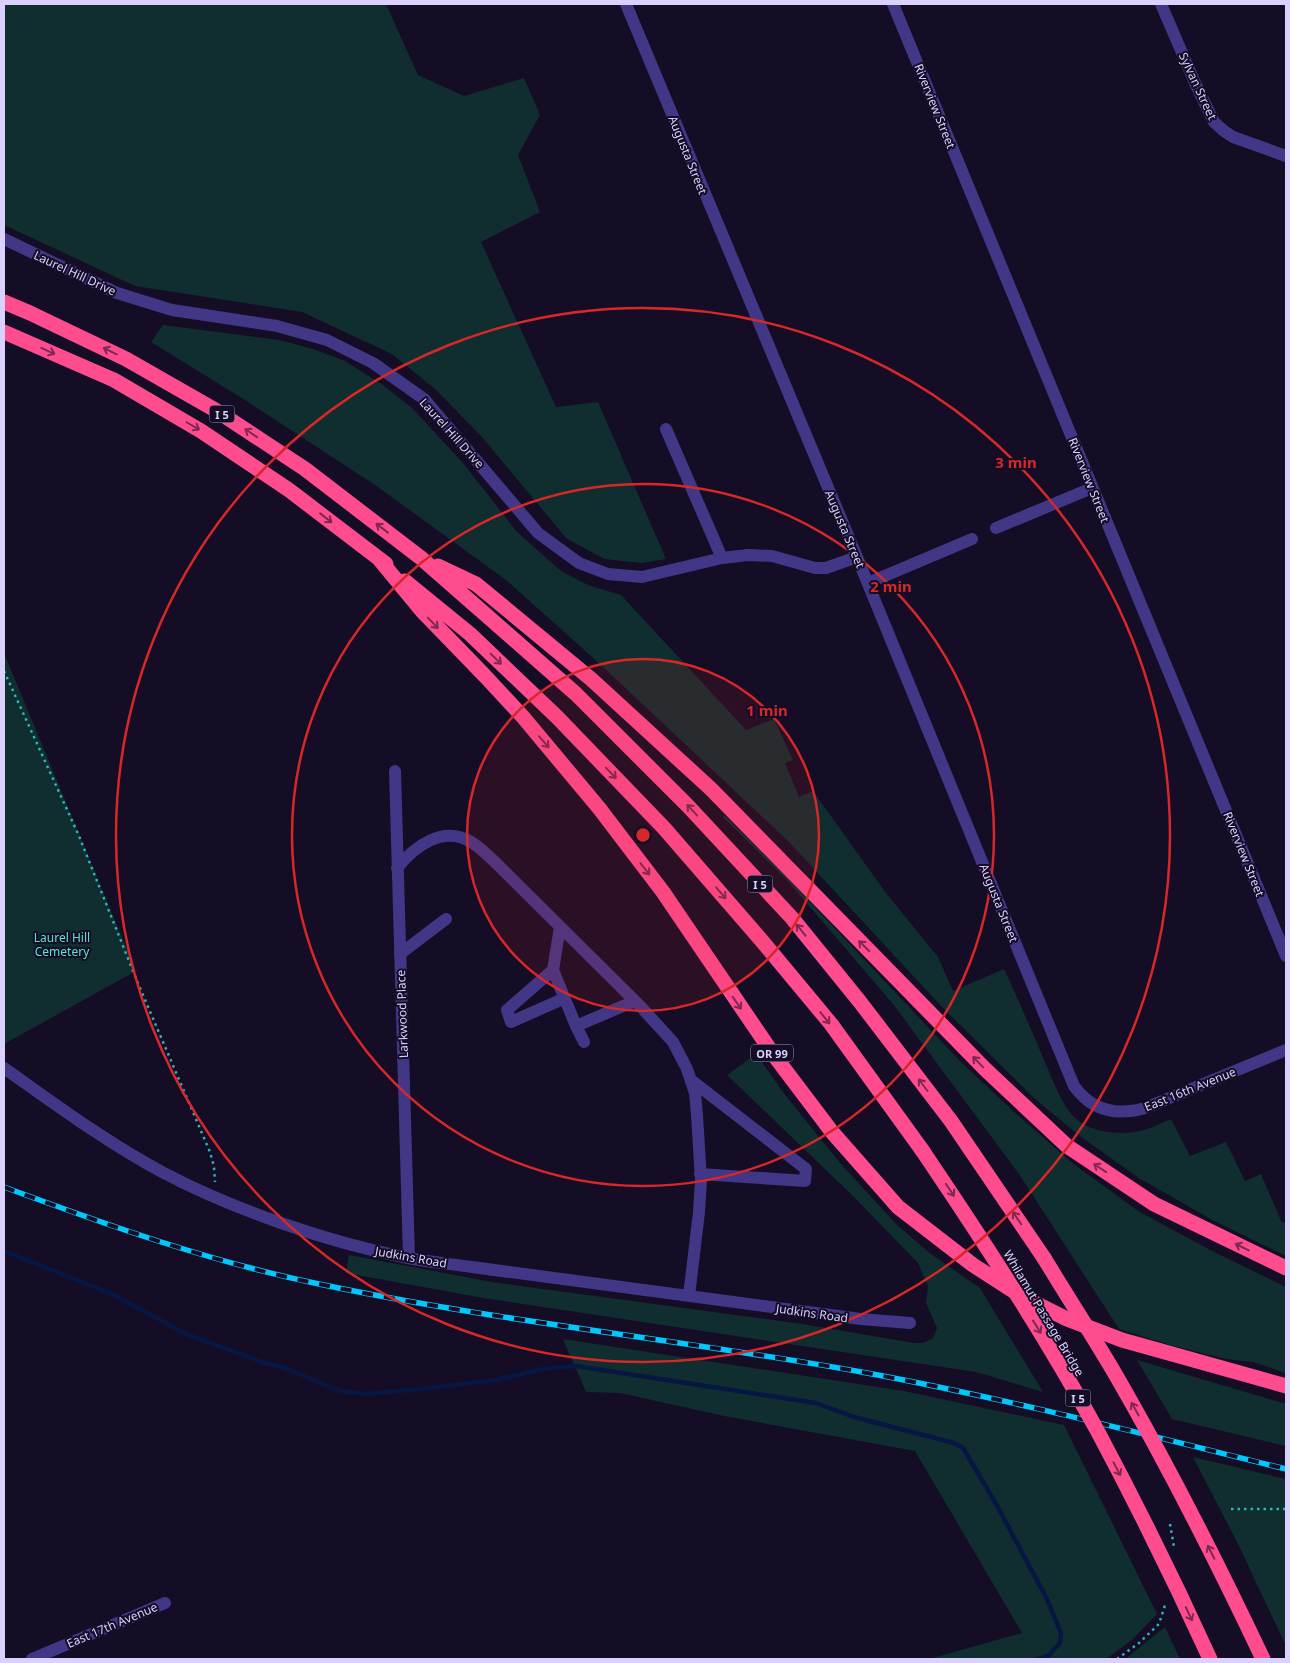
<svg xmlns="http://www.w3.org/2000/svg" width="1290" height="1663" viewBox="0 0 1290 1663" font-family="'Noto Sans',sans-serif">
	<rect width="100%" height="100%" fill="#140d25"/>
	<path fill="#102d2f" d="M4 4H386L418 75 464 96 524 78 540 115 518 155 540 212 481 242 556 407 598 402 666 559 642 563 604 559 566 538 482 437 435 389 392 354 302 312 135 286 4 225Z
		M163 325 280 340 313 349 345 361 383 385 412 408 463 463 517 532 561 571 588 585 621 595 746 730 774 719 793 760 785 763 799 797 813 791 886 893 938 957 953 991 1004 969C1018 999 1031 1029 1044 1060 1052 1077 1058 1096 1069 1111 1083 1131 1112 1135 1135 1132 1148 1130 1159 1124 1171 1119L1190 1156 1226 1142 1245 1181 1261 1174 1282 1223 1286 1222V1256L1214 1221 1139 1178 1081 1137 1035 1099 941 1006 788 841 601 665 506 580 375 485 245 400 151 342Z
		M4 653 136 971 4 1044Z
		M724 815 782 872 960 1061 1012 1110 1071 1162 1138 1211 1214 1252 1286 1287V1373L1253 1362 1226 1359 1170 1345 1119 1329 1019 1174 893 1004 786 879 723 817Z
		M756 1054 786 1096 841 1164 897 1225 931 1254 980 1288 1043 1392 976 1372 483 1298 346 1273 349 1255 492 1282 802 1324 914 1343H923L933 1338 937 1328 926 1303 928 1286 918 1263 854 1197 727 1075Z
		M563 1339 904 1391 1064 1425 1157 1614 1132 1640 1106 1659H929L1022 1633 915 1451 724 1416 620 1393 586 1392Z
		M1137 1360 1286 1404V1446L1172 1419Z
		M1193 1457 1286 1479V1646L1238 1544Z
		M1165 1627 1180 1659H1125Z"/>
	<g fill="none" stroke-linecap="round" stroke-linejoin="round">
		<path stroke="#071744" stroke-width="4.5" d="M4 1251 112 1294 186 1334 259 1361 285 1368 340 1391 365 1394 420 1389 496 1380 542 1369 576 1366 816 1403 854 1417 954 1443 963 1448 995 1502 1047 1599 1061 1633 1060 1643 1048 1656 1038 1659"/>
		<path stroke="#28b5bc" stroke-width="2.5" stroke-dasharray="2.5 4" stroke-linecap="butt" d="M4 671 79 836 137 981 210 1152 214 1167 215 1182
			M1231 1509H1286
			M1170 1524 1174 1547
			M1117 1659 1139 1643 1159 1624 1166 1602"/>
		<path stroke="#423687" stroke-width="12" d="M626 4 857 557 1074 1086C1092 1111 1117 1116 1145 1108L1286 1050
			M893 4 1286 956
			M1161 4 1195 83 1214 122 1224 131 1233 137 1286 156
			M4 239 117 293 172 310 277 326 327 340 373 363 424 399 538 533 579 563 608 574 642 577 722 558 748 555 772 556 815 568H826L857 557
			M666 429 722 558
			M996 528 1092 488
			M868 583 972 539
			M395 771 409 1258
			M397 868C415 846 443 825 471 842 480 847 487 855 495 862L641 1007 673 1042 687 1069 695 1093 697 1115 701 1180 699 1212 689 1296
			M560 927 553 970 576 1026 635 1001
			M400 954 446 919
			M553 970 507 1010 511 1022 565 998
			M576 1026 584 1042
			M4 1068C55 1104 106 1142 162 1172 234 1210 327 1242 408 1258 429 1262 451 1264 472 1267L861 1319 910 1323
			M691 1080 806 1169 805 1181 700 1174
			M32 1659 165 1603"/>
		<path stroke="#ff4c8e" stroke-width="15" d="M4 302 30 313 126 359 217 411 305 469 421 558 576 694 688 806 792 918 860 1002 951 1121 1044 1258
			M4 332 114 380 201 431 289 490 386 564
			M379 559 422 611 485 676 523 717 599 808 663 892 773 1054 832 1132 898 1207 973 1265 1021 1296 1067 1319 1122 1340 1286 1386
			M438 566 476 584 591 679 711 789 985 1069 1067 1146 1154 1204 1286 1268
			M405 581 470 634 557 717 664 828 762 941 831 1024 922 1150"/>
		<defs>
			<path id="rail" d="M4 1187C107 1225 211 1262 319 1284 501 1322 685 1340 867 1373 1008 1399 1147 1435 1286 1469"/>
		</defs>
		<use href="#rail" stroke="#00c7fc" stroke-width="5.5"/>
		<use href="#rail" stroke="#140d25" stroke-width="4" stroke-dasharray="11" stroke-linecap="butt"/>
		<path stroke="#ff4c8e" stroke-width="15" d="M922 1150C984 1242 1045 1335 1098 1432 1138 1507 1175 1582 1210 1659
			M1044 1258C1067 1296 1091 1333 1114 1372 1168 1465 1217 1562 1263 1659"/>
	</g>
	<defs><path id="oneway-shaft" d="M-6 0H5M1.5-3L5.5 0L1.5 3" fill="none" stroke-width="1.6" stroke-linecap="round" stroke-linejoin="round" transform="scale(1.25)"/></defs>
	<g stroke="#7e2954">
		<use href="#oneway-shaft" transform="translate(48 351) rotate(24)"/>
		<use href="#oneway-shaft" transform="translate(110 351) rotate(-154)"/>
		<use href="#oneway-shaft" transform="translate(193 426) rotate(30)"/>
		<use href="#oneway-shaft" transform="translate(251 433) rotate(-146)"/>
		<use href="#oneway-shaft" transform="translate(326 518) rotate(38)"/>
		<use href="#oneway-shaft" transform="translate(382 528) rotate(-142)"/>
		<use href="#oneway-shaft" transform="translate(433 623) rotate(46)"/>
		<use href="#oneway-shaft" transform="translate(496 659) rotate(44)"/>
		<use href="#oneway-shaft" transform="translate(544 742) rotate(49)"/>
		<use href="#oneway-shaft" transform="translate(611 773) rotate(46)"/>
		<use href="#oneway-shaft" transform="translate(692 810) rotate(-133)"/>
		<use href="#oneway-shaft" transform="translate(645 869) rotate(52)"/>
		<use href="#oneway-shaft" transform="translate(721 893) rotate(49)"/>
		<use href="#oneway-shaft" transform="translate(801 930) rotate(-129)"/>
		<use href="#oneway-shaft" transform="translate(864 946) rotate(-135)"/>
		<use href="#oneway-shaft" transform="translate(737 1003) rotate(55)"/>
		<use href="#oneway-shaft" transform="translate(825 1018) rotate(51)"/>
		<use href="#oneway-shaft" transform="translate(978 1062) rotate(-134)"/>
		<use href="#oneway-shaft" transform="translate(923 1085) rotate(-127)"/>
		<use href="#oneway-shaft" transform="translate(1100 1168) rotate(-146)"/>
		<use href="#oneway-shaft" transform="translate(950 1190) rotate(56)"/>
		<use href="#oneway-shaft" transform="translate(1017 1218) rotate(-124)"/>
		<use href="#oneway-shaft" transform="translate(1242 1247) rotate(-154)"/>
		<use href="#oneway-shaft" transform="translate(1037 1327) rotate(58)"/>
		<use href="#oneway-shaft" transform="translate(1135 1409) rotate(-119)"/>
		<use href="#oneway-shaft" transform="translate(1117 1469) rotate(62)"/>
		<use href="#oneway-shaft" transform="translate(1211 1552) rotate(-117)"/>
		<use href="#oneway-shaft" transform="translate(1189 1614) rotate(65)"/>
	</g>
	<circle cx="643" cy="835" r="176" fill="#d62828" fill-opacity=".12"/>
	<g fill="none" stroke="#d62828" stroke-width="2.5">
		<circle cx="643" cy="835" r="176"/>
		<circle cx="643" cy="835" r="351"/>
		<circle cx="643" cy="835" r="527"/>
	</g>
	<g text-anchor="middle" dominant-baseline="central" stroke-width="4" stroke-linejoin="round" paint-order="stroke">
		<g fill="#140d25" stroke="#9f96be" stroke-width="1">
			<rect x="209.5" y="405.5" width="25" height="17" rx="4"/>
			<rect x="747.5" y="875.5" width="25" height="17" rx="4"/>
			<rect x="751" y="1044.5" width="42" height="17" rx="4"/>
			<rect x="1065.5" y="1389.5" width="25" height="17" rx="4"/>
		</g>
		<g font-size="11" font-weight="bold" fill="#dbd1ff">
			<text x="222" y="414">I 5</text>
			<text x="760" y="884">I 5</text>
			<text x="772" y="1053">OR 99</text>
			<text x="1078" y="1398">I 5</text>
		</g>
		<g font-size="12" fill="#dbd1ff" stroke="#140d25">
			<text transform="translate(1198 86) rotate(65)">Sylvan Street</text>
			<text transform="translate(935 106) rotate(68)">Riverview Street</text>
			<text transform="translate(688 155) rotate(68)">Augusta Street</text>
			<text transform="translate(75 273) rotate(25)">Laurel Hill Drive</text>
			<text transform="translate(452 433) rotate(48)">Laurel Hill Drive</text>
			<text transform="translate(1089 480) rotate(68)">Riverview Street</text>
			<text transform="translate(845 529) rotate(67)">Augusta Street</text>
			<text transform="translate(1244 854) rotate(68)">Riverview Street</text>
			<text transform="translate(999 903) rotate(68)">Augusta Street</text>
			<text transform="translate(402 1014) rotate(-92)">Larkwood Place</text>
			<text transform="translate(1190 1089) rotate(-22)">East 16th Avenue</text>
			<text transform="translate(411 1257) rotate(10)">Judkins Road</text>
			<text transform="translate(812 1313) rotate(8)">Judkins Road</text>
			<text transform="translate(1044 1313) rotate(59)">Whilamut Passage Bridge</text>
			<text transform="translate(112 1625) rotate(-23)">East 17th Avenue</text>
		</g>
		<g font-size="12" fill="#57e6d2" stroke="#140d25">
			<text x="62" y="937">Laurel Hill<tspan x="62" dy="14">Cemetery</tspan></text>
		</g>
	</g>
	<circle cx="643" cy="835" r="8" fill="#d62828" stroke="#140d25" stroke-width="2.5"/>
	<g font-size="15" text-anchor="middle" font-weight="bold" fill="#d62828" stroke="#140d25" stroke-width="4" stroke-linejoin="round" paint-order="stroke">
		<text x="1016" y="468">3 min</text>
		<text x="891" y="592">2 min</text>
		<text x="767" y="716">1 min</text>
	</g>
	<rect width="1290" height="1663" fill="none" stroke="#dbd1ff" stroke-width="10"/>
</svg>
